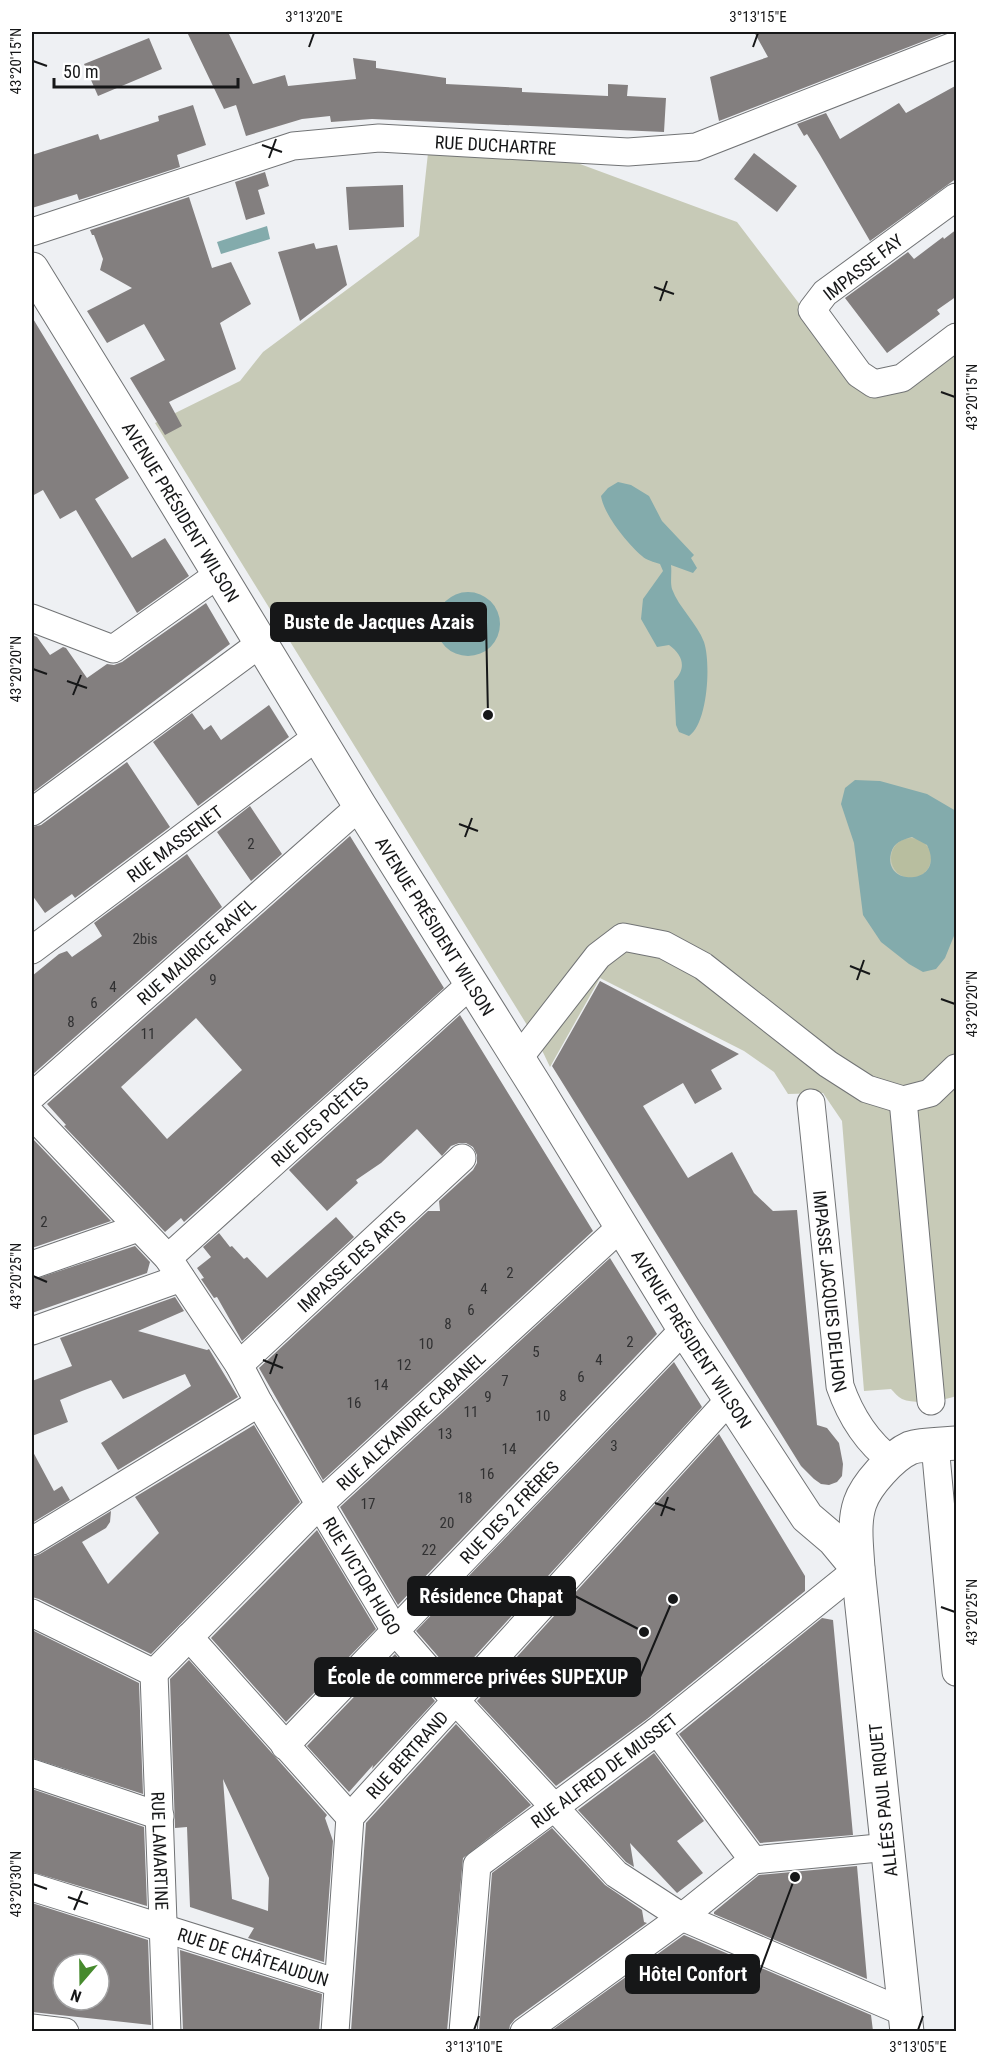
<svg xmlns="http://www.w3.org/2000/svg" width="988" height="2063" viewBox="0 0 988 2063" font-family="'Roboto Condensed',sans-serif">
	<rect width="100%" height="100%" fill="#eef0f3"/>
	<path fill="#c7cab7" d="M428 153 543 156 580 164 737 222 852 373 854 385 956 345V1396C942 1401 917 1405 902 1399 898 1397 894 1392 891 1389L864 1391 842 1121 823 1093 788 1094 774 1072 744 1051 600 978 550 1067 540 1046 155 423 240 381 263 352 419 236Z"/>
	<path fill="#b8be9f" d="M891 858a20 20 0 1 1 40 0a20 20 0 1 1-40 0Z"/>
	<path fill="#83abac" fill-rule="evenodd" d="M267 226 270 239 221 254 217 242Z
		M618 482 631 485 649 496 662 521 694 555 691 558 697 568 693 573 671 565C672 573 670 582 672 589 679 608 697 623 704 642 711 663 708 723 689 736L679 732 676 725 674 681C687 668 683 655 669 645L657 647 641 619 643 599 663 571 660 564C654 562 646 560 642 556 627 543 604 515 601 496L608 488Z
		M436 624a32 32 0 1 1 64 0a32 32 0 1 1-64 0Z
		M855 780 880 781 927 794 956 811V931L945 958 936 969 923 972 909 964 881 942 863 915 854 843 841 804 845 788ZM912 837 927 845C947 885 882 888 891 853 894 842 902 840 912 837Z"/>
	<path fill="#837f7f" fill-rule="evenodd" d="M187 32H228L253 84 285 75 288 86 356 79 353 58 376 61V68L446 78V84L522 88V92L608 96V84L628 85 627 96 666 98 664 132 372 119 331 122 330 116 302 119 246 136 236 105 224 109Z
		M754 32H947L719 121 710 77 768 57Z
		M149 38 162 69 98 96 84 64Z
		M957 85V178L870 241 820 155 807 134 804 136 797 124 826 113 840 139 899 103 906 113Z
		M193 105 206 145 177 155 180 167 79 200 77 194 32 208V155L98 134 100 140 159 121 158 116Z
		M754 153 797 186 777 212 734 179Z
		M265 172 269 186 258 190 265 214 246 220 235 182Z
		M403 185 404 227 349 230 346 187Z
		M189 197 212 268 231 262 251 304 220 323 236 369 169 402 182 426 165 435 130 378 165 360 144 324 107 343 87 311 132 288 100 270 103 259 94 235H92L90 230Z
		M957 229V296L937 310 940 314 887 353 845 298 908 252 914 259 943 237 944 239Z
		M314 243 316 249 337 245 347 285 300 321 278 252Z
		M32 317 129 478 95 499 132 558 165 538 189 576 137 613 76 510 60 519 43 490 32 496Z
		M206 603 230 644 32 793V635L37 637 50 655 63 647 66 648 87 678 107 664 114 665 122 662Z
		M269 705 289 737 198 806 153 742 192 713 204 730 211 725 221 740Z
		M127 762 170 827 75 898 72 894 45 913 32 895V827L41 825Z
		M250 806 282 854 251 881 217 832Z
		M350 836 444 988 184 1222 181 1218 165 1232 64 1126 66 1125 47 1104ZM196 1018 242 1070 167 1139 121 1087Z
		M187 854 222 907 32 1075V976L59 954 67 951 72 957 102 936 94 923Z
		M600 981 739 1054 711 1070 722 1089 695 1104 683 1083 643 1106 688 1178 732 1152 754 1193 773 1211 797 1210 817 1425 827 1428 839 1443 843 1464 842 1476 837 1482 829 1485 821 1484 814 1479 801 1466 552 1066Z
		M460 1015 593 1231 323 1480 259 1368 428 1211H440L439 1201 473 1170 477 1163V1155L473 1147 466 1143H459L451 1146 442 1156 417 1129 381 1163 356 1180 358 1183 327 1211 289 1170Z
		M32 1139H33L111 1221 32 1248Z
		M336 1217 354 1237 242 1341 217 1297 214 1298 201 1279 204 1278 197 1268 211 1257 203 1247 219 1233 230 1247 232 1246 244 1259 247 1257 267 1278Z
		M135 1246 150 1262 147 1273 32 1313V1280Z
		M610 1258 657 1334 398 1605 340 1507Z
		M175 1297 184 1311 138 1331 207 1350 209 1349 238 1397 118 1470 101 1443 191 1386 185 1374 123 1399 111 1380 82 1391 60 1400 68 1422 32 1436V1381L72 1366 60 1338Z
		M674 1362 702 1407 456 1677 416 1631Z
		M254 1425 300 1502 151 1654 39 1599 32 1597V1557L40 1554 111 1511 110 1522 106 1528 82 1542 108 1584 159 1533 135 1497Z
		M719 1434 805 1576V1591L647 1719 556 1786 477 1701Z
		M32 1450 54 1491 62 1486 70 1500 32 1523Z
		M317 1530 376 1629 286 1722 211 1638Z
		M822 1618 833 1620 853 1835 760 1843 679 1734Z
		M32 1630 139 1683 143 1794 32 1758Z
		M395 1654 435 1701 372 1769 373 1765 349 1792 307 1746Z
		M189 1660 327 1815 325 1818 333 1841 324 1962 248 1938 254 1928 190 1907 187 1827 175 1828 170 1679ZM223 1779 269 1878 268 1911 232 1899Z
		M456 1724 531 1805 463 1858 447 2031H351L366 1823Z
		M654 1753 704 1821 677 1841 703 1873 677 1893 630 1843 634 1867 626 1862 578 1810Z
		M32 1789 144 1827 147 1906 32 1872Z
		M552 1828 605 1885 642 1910 644 1922 647 1923 515 2019 510 2025 509 2031H479L492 1873Z
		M857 1866 867 1979 714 1914V1912L759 1875Z
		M32 1903 148 1940 151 2025 32 2012ZM63 1964H99V2000H63Z
		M684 1935 871 2015 873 2031H551Z
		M180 1950 322 1994 319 2031H183Z"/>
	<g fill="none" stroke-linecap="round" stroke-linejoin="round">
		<defs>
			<g id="minor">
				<path d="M956 197 825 293 812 310 859 374 874 384 902 378 956 337"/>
				<path id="s1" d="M32 232 293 146 379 138 628 152 696 147 956 45"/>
				<path d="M32 618 113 649 219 574"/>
				<path d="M32 812 261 643"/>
				<path id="s2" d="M32 950 318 736"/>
				<path d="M518 1059 598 956 623 937 664 945 703 966 828 1064 867 1089 903 1100 930 1093 956 1068"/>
				<path id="s3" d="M32 1096 360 806"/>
				<path d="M903 1100 931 1401"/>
				<path id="s4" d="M811 1103 840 1386C850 1415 867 1442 892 1461"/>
				<path id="s5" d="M32 1115 168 1258 239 1365 259 1403 396 1632 455 1700 616 1874 682 1917 906 2013"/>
				<path id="s6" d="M168 1258 471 984"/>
				<path d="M32 1265 138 1228"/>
				<path d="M32 1331 181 1278"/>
				<path id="s7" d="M239 1365 462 1158"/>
				<path d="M935 1445 956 1672"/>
				<path d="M32 1541 259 1403"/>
				<path d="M32 1613 154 1673"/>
				<path d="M189 1637 350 1817"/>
				<path id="s8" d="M154 1673 320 1504 622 1226"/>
				<path id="s9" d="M154 1673 167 2032"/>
				<path d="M657 1731 753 1860"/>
				<path id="s10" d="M285 1746 684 1329"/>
				<path d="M32 1773 160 1816"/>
				<path id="s11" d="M32 1887 338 1983"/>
				<path d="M32 2028 65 2032"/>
				<path id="s12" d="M335 2032 350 1817 729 1400"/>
				<path id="s13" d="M463 2032 477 1865 657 1731 858 1569"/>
				<path d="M524 2032 682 1917 753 1860 889 1847"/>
			</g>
			<g id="major">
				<path id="s14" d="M32 269 151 462 360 806 538 1090 684 1329 807 1517 834 1540 858 1569"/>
				<path d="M907 2032 858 1569C857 1548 853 1523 860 1503 866 1485 892 1456 910 1448 921 1444 944 1444 956 1443"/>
			</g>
		</defs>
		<use href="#minor" stroke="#717375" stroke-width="29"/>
		<use href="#major" stroke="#717375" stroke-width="35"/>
		<use href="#minor" stroke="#fff" stroke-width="27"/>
		<use href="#major" stroke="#fff" stroke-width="33"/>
	</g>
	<path fill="none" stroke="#161718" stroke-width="2" d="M309 47 314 33M753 47 758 33M33 61 47 66M262 145 282 152M269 158 276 139M654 287 674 294M660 301 667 281M941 392 955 397M33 669 47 674M67 681 87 688M73 695 81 675M459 824 478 831M465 837 472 818M850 966 870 974M857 980 864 960M941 999 955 1004M33 1276 47 1282M263 1360 283 1368M270 1374 277 1354M655 1503 675 1510M661 1516 668 1497M941 1607 955 1612M33 1884 47 1889M68 1897 88 1904M74 1910 82 1891M474 2030 479 2016M918 2030 923 2016"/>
	<g text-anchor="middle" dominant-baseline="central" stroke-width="4.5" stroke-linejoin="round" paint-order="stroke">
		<g font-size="15" fill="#313132">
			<text x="251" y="844">2</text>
			<text x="145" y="939">2bis</text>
			<text x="213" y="980">9</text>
			<text x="113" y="987">4</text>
			<text x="94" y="1003">6</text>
			<text x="71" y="1022">8</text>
			<text x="148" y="1034">11</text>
			<text x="44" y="1222">2</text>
			<text x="510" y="1273">2</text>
			<text x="484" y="1289">4</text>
			<text x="471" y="1310">6</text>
			<text x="448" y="1324">8</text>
			<text x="630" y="1342">2</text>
			<text x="426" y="1344">10</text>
			<text x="536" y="1352">5</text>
			<text x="599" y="1360">4</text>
			<text x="404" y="1365">12</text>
			<text x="581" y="1377">6</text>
			<text x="505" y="1381">7</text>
			<text x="381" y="1385">14</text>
			<text x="563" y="1396">8</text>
			<text x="488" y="1397">9</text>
			<text x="354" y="1403">16</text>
			<text x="471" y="1412">11</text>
			<text x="543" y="1416">10</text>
			<text x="445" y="1434">13</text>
			<text x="614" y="1446">3</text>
			<text x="509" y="1449">14</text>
			<text x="487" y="1474">16</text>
			<text x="465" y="1498">18</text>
			<text x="368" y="1504">17</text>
			<text x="447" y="1523">20</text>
			<text x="429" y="1550">22</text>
		</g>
		<g font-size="18" fill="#161718" stroke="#fff">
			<text stroke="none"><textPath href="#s1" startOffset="478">RUE DUCHARTRE</textPath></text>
			<text transform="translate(863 267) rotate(-38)">IMPASSE FAY</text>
			<text stroke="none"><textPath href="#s14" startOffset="285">AVENUE PRÉSIDENT WILSON</textPath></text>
			<text stroke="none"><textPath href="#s2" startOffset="178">RUE MASSENET</textPath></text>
			<text stroke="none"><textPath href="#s14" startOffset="771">AVENUE PRÉSIDENT WILSON</textPath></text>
			<text stroke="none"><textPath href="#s3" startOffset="219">RUE MAURICE RAVEL</textPath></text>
			<text stroke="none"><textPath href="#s6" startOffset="204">RUE DES POÈTES</textPath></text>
			<text stroke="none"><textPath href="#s7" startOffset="153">IMPASSE DES ARTS</textPath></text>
			<text stroke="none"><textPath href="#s4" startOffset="189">IMPASSE JACQUES DELHON</textPath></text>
			<text stroke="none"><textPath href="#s14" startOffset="1257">AVENUE PRÉSIDENT WILSON</textPath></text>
			<text stroke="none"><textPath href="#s8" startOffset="360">RUE ALEXANDRE CABANEL</textPath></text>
			<text stroke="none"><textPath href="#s10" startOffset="324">RUE DES 2 FRÈRES</textPath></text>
			<text stroke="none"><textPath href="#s5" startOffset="570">RUE VICTOR HUGO</textPath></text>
			<text stroke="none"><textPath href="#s12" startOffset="300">RUE BERTRAND</textPath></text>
			<text stroke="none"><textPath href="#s13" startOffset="326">RUE ALFRED DE MUSSET</textPath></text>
			<text transform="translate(883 1800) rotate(-96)">ALLÉES PAUL RIQUET</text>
			<text stroke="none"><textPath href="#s9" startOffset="178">RUE LAMARTINE</textPath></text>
			<text stroke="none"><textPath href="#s11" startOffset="232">RUE DE CHÂTEAUDUN</textPath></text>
		</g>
	</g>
	<path fill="none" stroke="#161718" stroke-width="2" d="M488 715L486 622M644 1632L575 1596M673 1599L640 1677M795 1877L759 1974"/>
	<g fill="#161718" stroke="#fff" stroke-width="2">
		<circle cx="488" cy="715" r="6"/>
		<circle cx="644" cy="1632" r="6"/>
		<circle cx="673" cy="1599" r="6"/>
		<circle cx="795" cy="1877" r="6"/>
	</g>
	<g fill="#161718" stroke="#161718" stroke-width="2">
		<rect x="271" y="603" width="215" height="38" rx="6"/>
		<rect x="408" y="1577" width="167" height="38" rx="6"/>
		<rect x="315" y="1658" width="325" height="38" rx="6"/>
		<rect x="626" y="1955" width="133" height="38" rx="6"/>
	</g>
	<g font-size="20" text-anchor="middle" font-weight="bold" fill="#fff">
		<text x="379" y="629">Buste de Jacques Azais</text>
		<text x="491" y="1603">Résidence Chapat</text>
		<text x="478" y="1684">École de commerce privées SUPEXUP</text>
		<text x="693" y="1981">Hôtel Confort</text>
	</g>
	<rect width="988" height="2063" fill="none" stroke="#ffffff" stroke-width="66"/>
	<g transform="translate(81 1982) rotate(200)"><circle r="28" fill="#ffffff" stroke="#a2a2a3" stroke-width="1.5"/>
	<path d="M0-4.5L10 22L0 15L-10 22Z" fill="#468a2d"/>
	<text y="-9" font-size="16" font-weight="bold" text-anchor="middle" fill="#161718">N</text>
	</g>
	<path d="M54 78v9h184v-9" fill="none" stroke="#161718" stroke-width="3"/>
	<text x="63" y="78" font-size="18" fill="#161718" stroke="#ffffff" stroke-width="4.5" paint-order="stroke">50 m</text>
	<rect x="33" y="33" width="922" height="1997" fill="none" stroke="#161718" stroke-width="2"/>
	<g font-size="15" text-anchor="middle" fill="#161718">
		<text x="314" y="22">3°13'20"E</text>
		<text x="758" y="22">3°13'15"E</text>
		<text transform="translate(16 61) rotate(-90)" y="5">43°20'15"N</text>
		<text transform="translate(972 397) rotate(-90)" y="5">43°20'15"N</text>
		<text transform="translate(16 669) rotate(-90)" y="5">43°20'20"N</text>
		<text transform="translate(972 1004) rotate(-90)" y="5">43°20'20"N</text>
		<text transform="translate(16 1276) rotate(-90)" y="5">43°20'25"N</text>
		<text transform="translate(972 1612) rotate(-90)" y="5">43°20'25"N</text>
		<text transform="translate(16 1884) rotate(-90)" y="5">43°20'30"N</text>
		<text x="474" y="2052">3°13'10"E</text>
		<text x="918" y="2052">3°13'05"E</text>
	</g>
</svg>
